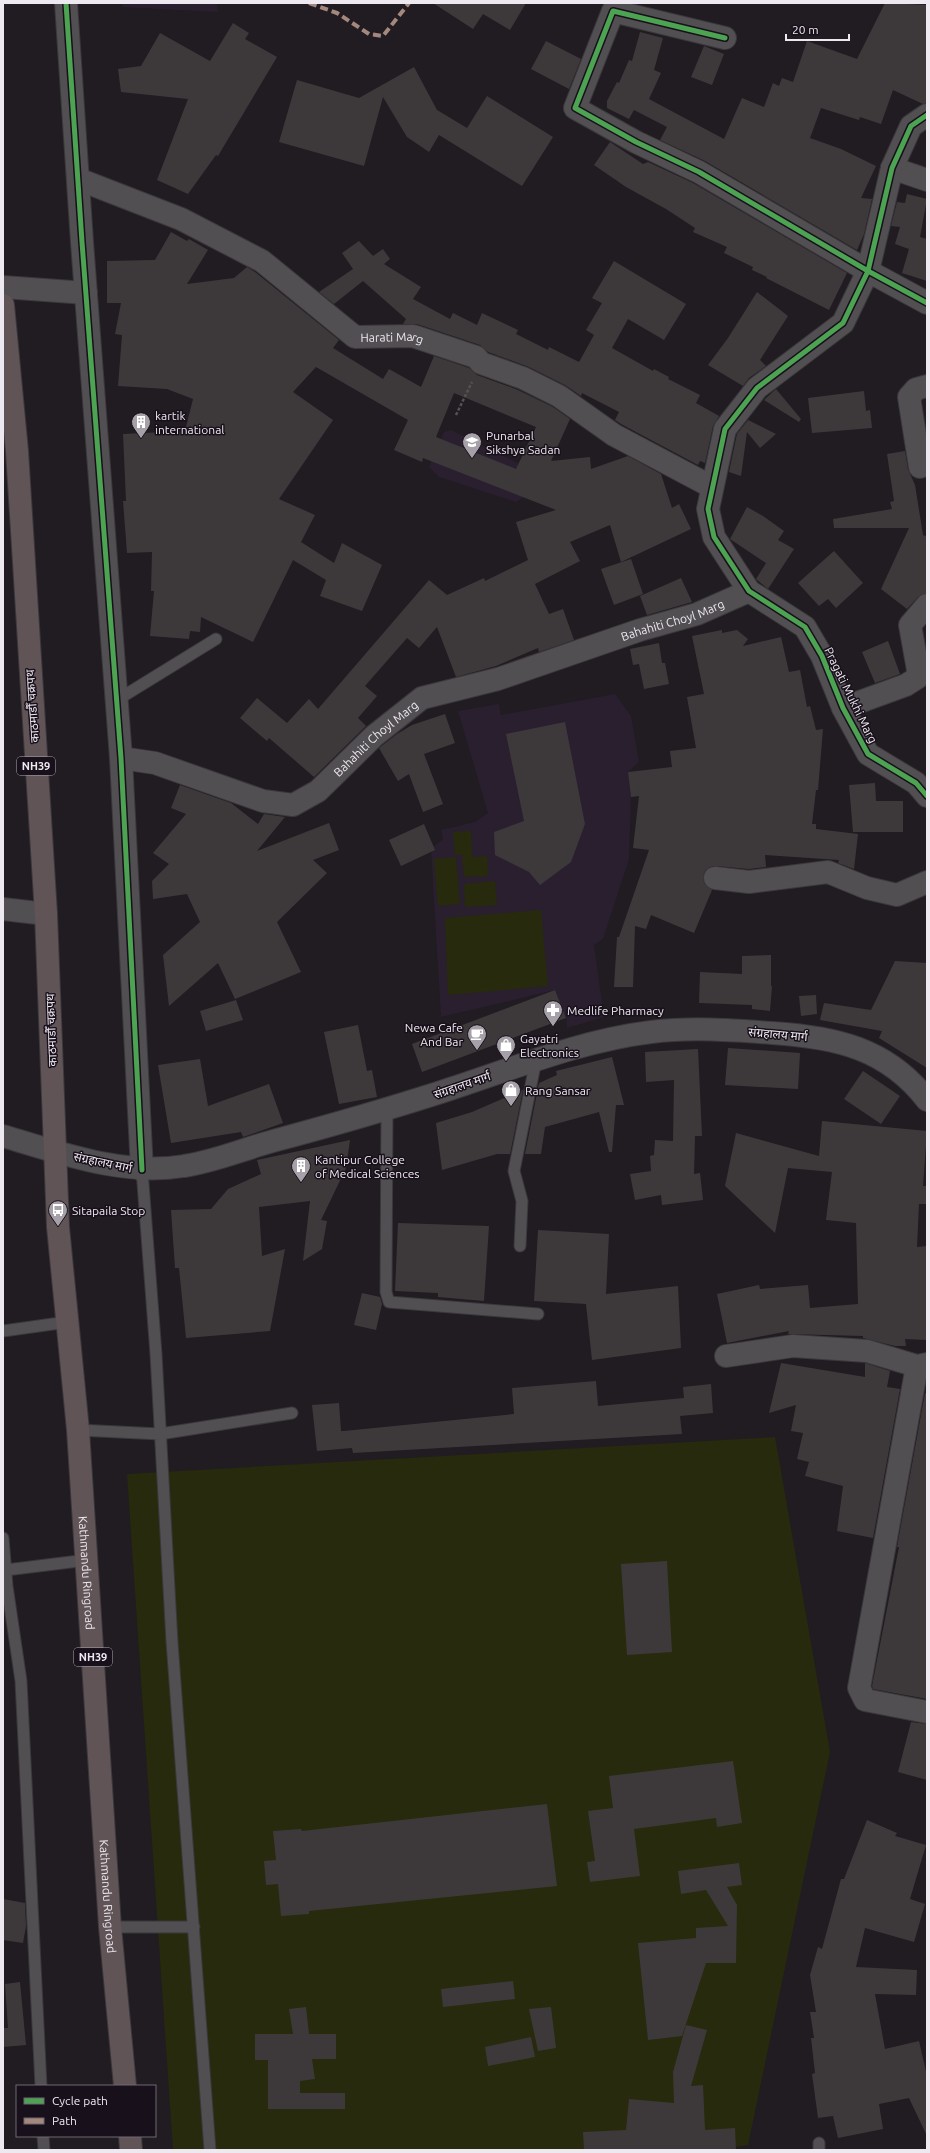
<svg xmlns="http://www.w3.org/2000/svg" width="930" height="2153" viewBox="0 0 930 2153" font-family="Ubuntu,'Noto Sans Devanagari',sans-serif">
	<rect width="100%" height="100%" fill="#201c22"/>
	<path fill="#2a1f2f" d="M122 3H217L218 12 123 7Z
		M451 430 538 473 524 497 516 502 439 477 429 467 444 432Z
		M615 694 631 716 639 762 628 772 631 797 629 859 603 939 594 945 604 1017 567 1028 566 1018 555 990 441 1017 431 849 443 839 441 830 475 822 488 813 458 711 499 704 501 715Z"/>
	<path fill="#272a0c" d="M471 831 472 857 487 856 488 876 464 877 462 854 455 855 453 832Z
		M456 857 460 904 438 906 434 859Z
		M495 881 497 905 465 907 464 884Z
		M541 910 548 986 448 995 445 918Z
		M775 1437 830 1752 748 2145 713 2150H173L127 1474Z"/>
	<path fill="#3d393b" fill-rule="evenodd" d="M433 3H526L510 30 483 14 473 29Z
		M885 3 927 5V103L923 104 893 90 881 124 860 117 859 120 821 108 810 138 841 149 876 166 861 198 872 199 864 234 857 250 705 161 660 140 667 127 634 110 629 119 607 108V101L617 82 619 83 629 60 632 61 640 32 663 38 654 70 661 73 649 99 724 139 742 98 764 107 773 83 779 86 782 78 793 82 807 41 857 59Z
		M233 23 249 33 245 39 277 57 218 156 216 155 188 194 157 180 188 99 121 92 118 69 141 66 160 33 210 61Z
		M546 41 581 59 569 89 531 69Z
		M704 46 724 54 712 85 691 77Z
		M414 67 437 110 467 128 487 96 553 137 522 186 439 135 429 152 407 137 383 97 364 166 279 142 297 80 359 98Z
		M610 142 643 164 648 162 693 183 847 273 829 310 766 278 767 277 752 270 753 267 724 253 727 247 693 232 695 228 666 209 626 187 594 165Z
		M907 194 927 199 920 237 927 239V281L902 273 909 249 895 244 900 227 891 226 897 202 905 203Z
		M171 232 187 241 189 239 208 250 187 284 234 278 247 267 255 272 339 340 333 348 383 379 389 369 421 387 434 356 469 368 477 375 518 390 553 407 570 419 551 461 590 457 591 469 628 456 661 474 672 508 679 504 691 529 621 562 610 525 570 542 580 561 535 584 549 614 563 609 574 640 539 652 538 648 496 666 456 677 437 627 419 648 407 638 365 686 377 696 358 718 366 726 314 777 269 738 267 741 240 718 257 698 287 723 309 699 318 709 429 580 447 595 484 578 485 581 528 560 516 522 556 510 423 458 422 462 394 450 408 420 316 367 293 392 333 420 279 499 315 515 301 542 334 563 342 543 382 565 362 611 320 596 326 580 293 560 253 642 201 617 200 632 190 631 189 639 150 636 154 591H151L152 552 127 553 123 501H126L123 434 185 431 193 399 167 389 118 386 122 335 115 334 121 303H107V261L155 260ZM454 393 536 427 516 469 436 437Z
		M359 241 373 256 383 249 390 259 384 264 421 287 413 299 450 319 453 313 477 325 482 313 518 330 516 334 548 350 549 347 579 362 594 335 586 330 602 303 592 298 614 261 686 304 664 340 628 319 612 348 653 371 654 369 669 377 668 379 700 395 696 403 719 416 713 426 705 463 700 461 698 465 621 424 615 420 619 412 582 393 581 396 565 385 529 367 488 352 480 345 417 324H403L406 319 363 281 334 304 319 292 353 269 342 253Z
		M757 292 788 316 760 360 766 366 749 378 743 386 708 365 728 338Z
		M776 389 801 419 799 422 764 400Z
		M864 391 866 411 870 410 872 428 812 433 808 398Z
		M748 420 776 434 760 448 747 432 741 476 729 472 737 434Z
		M905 451 908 469 915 485 923 535 927 537V593L918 597 907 609 881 589 909 528H834L833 519 892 509 890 502 894 501 887 454Z
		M747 507 763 516 784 531 778 540 794 549 768 589 756 579 766 563 730 539Z
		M834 551 863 583 836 608 828 599 819 606 798 583Z
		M631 559 643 594 614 605 601 569Z
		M681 578 692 602 647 615 640 596Z
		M722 630V633L737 630 748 639 743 646 781 637 789 672 800 670 807 707 810 706 816 730 823 729 818 790H816L812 824H816V829L858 834 854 869 838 863 839 860 765 855 766 867 749 869 716 866 710 867 705 871 703 877 704 883 712 890 694 933 651 915 646 929 635 926 633 987H614L617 937H619L649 850 633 848 639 796 631 797 628 772 672 767 670 751 696 748 687 697 704 694 692 636Z
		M888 641 900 674 875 683 862 652Z
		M659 643 662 663H665L669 684 644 689 639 664 633 665 630 649Z
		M445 714 455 743 424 754 443 804 423 812 409 774 398 781 379 748 397 734 412 725Z
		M565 722 585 824 571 862 540 885 529 872 495 855 494 832 524 821 506 734Z
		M875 783 876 801H903V832H853L849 785Z
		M180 785 231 803 258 824 264 814 285 817 257 851 329 823 339 850 313 860 327 873 277 922 301 972 235 999 218 963 169 1006 163 955 200 922 187 894 153 899 152 881 169 864 153 853 186 814 171 808Z
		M424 824 435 850 401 866 389 840Z
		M771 955V986H772L770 1011 752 1009V1005L699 1003 700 972 742 974V956Z
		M895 961 927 963V1068L879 1038 882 1031 820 1020 824 1003 871 1010Z
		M555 990 566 1018 422 1072 412 1044Z
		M816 995 817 1014 801 1016 799 996Z
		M236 1000 243 1020 206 1031 200 1011Z
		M358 1025 367 1071 372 1070 377 1097 339 1104 324 1032Z
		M728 1048 800 1053 798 1089 725 1085Z
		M698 1049 702 1136H695L694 1174 700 1173 703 1200 662 1205 661 1195 635 1200 630 1174 651 1171 650 1156 654 1155 655 1140 673 1141 674 1080 646 1082 645 1052Z
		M612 1057 624 1105H616L612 1152H609L599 1112 545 1127 541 1154H525L539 1083 557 1075 556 1071Z
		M200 1059 208 1106 269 1084 283 1123 243 1137 241 1132 171 1143 158 1065Z
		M863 1071 900 1096 881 1124 844 1099Z
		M523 1090 510 1154H497L442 1170 436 1123 472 1112Z
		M822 1121 927 1131 923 1186H927V1204H919L917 1247 927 1246V1340L905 1339 906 1346H895L863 1338V1336L788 1334 789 1331 727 1343 717 1294 759 1285 760 1289 808 1285 810 1308 858 1304 856 1223 826 1220 832 1172 788 1168 775 1233 725 1186 736 1133 819 1156Z
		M350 1140 346 1168 321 1220 327 1221 322 1249 303 1261 310 1201 259 1207 262 1256 285 1249 270 1331 186 1338 179 1268H175L171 1210 211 1209 228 1189 261 1174 257 1160Z
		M398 1223 489 1226 484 1301 438 1297V1293L395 1291Z
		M538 1230 609 1234 606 1294 678 1286 681 1348 592 1360 586 1304 534 1301Z
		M362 1293 380 1297 382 1304 376 1330 354 1325Z
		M781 1363 865 1377V1363L890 1371 887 1387 900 1389 873 1538 837 1531 843 1486 805 1476 809 1462 797 1459 803 1433 791 1431 796 1405 769 1413Z
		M596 1381 598 1406 684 1398 683 1387 711 1384 713 1413 680 1416 682 1434 353 1453 352 1448 317 1451 312 1405 339 1403 341 1431H344L514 1414 512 1388Z
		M925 1393 927 1394V1699L873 1689 872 1686 899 1547H897Z
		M667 1561 672 1652 627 1655 621 1564Z
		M911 1722 927 1724V1780L898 1772Z
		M733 1761 742 1823 717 1827 716 1818 634 1829 640 1876 590 1882 587 1862 595 1861 588 1811 613 1808 609 1776Z
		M547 1804 557 1886 309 1911V1914L281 1916 278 1884 266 1885 264 1861 276 1860 273 1831 301 1829 302 1831Z
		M867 1820 897 1833 895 1836 926 1845 910 1899 925 1904 914 1942 865 1928 856 1967 917 1970 916 1995 875 1994 885 2049 919 2041 927 2076V2136L909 2098 879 2104 883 2129 838 2138 833 2116 818 2118 812 2074 815 2073 811 2038H814L810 2012H816L810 1975 818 1947 822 1949 841 1879H844Z
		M739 1863 742 1885 727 1887 737 1905 736 1963H706L682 2036 648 2040 638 1943 696 1938V1928L728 1926 706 1890 681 1894 678 1871Z
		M3 1899 25 1903 26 1926 23 1943 3 1940Z
		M513 1981 515 1999 443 2007 441 1989Z
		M20 1982 26 2045 3 2047V2028H8L5 1984Z
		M306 2007 309 2034H336V2059H312L315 2079 300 2081V2080V2093H345V2109H268V2060H255V2034H293L289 2009Z
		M551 2007 556 2048 538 2051 529 2009Z
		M686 2025 707 2030 691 2086 703 2085 705 2130 735 2128 736 2150H584L583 2132 626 2130 629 2099 674 2103 673 2072Z
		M531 2037 535 2057 488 2066 485 2047Z"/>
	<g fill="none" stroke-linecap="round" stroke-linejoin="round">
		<defs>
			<path id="service" d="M117 700 216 639
				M387 1109 386 1292 389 1302 538 1314
				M142 1170 156 1354 172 1642 210 2150
				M520 1246 522 1201 514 1171 536 1060
				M3 1331 67 1322
				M78 1430 160 1434 292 1413
				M3 1538 7 1586 21 1681 41 2086
				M6 1570 87 1560
				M110 1927H194
				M43 2136 44 2150
				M819 2143V2150"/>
			<g id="minor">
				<path d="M66 3 82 242 121 758 142 1170"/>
				<path d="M725 38 613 11 575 108 636 142 699 172 868 271 927 303"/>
				<path d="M927 115 911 126 892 168 868 271 843 323 757 388 725 429 708 509 714 537 749 591 805 627 822 656 843 708 868 754 916 783 927 796"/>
				<path d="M892 168 927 180"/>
				<path id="s1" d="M78 179 181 219 262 261 355 337 413 336 476 357 481 363 523 378 559 396 614 435 712 487"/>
				<path d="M3 287 86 293"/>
				<path d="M920 467 909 397 916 389 927 386"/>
				<path d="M843 708 906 685 917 678 918 670 910 625 927 605"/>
				<path id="s2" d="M121 758 155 763 263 801 293 805 318 791 374 736 422 698 498 679 640 630 697 614 749 591"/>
				<path d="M715 878 749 882 828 872 867 888 897 895 927 882"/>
				<path d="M3 909 46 914"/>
				<path d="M726 1356 793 1346 867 1351 917 1366 927 1364"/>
				<path d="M917 1366 859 1688 865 1700 927 1712"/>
			</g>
			<path id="secondary" d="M3 1136C61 1153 122 1176 184 1166 213 1162 244 1149 273 1141 329 1126 385 1110 441 1092 510 1070 578 1041 651 1032 691 1027 732 1030 772 1033 835 1037 887 1048 927 1100"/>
			<g id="trunk">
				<path id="s3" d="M3 305 17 451 46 914 58 1227 78 1430 110 1927 125 2086"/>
				<path d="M130 2136 131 2150"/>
			</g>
		</defs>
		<use href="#service" stroke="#3b383c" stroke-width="13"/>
		<use href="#minor" stroke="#3b383c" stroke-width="24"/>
		<use href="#secondary" stroke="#3b383c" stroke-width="24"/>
		<use href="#trunk" stroke="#3b383c" stroke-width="24"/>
		<path stroke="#555256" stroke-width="2.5" stroke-dasharray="3 2" stroke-linecap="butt" d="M456 415 472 382"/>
		<use href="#service" stroke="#524f53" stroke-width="11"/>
		<use href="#minor" stroke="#524f53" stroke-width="22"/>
		<use href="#secondary" stroke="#524f53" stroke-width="22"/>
		<use href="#trunk" stroke="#605457" stroke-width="22"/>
		<path stroke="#a5887d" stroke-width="4" stroke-dasharray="8 4" stroke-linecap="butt" d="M309 3 337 13 369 34 383 36 409 3"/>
		<defs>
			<path id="cycleway" d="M66 3 82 242 121 758 142 1170
				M725 38 613 11 575 108 636 142 699 172 868 271 927 303
				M927 115 911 126 892 168 868 271 843 323 757 388 725 429 708 509 714 537 749 591 805 627 822 656 843 708 868 754 916 783 927 796"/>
		</defs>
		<use href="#cycleway" stroke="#18101b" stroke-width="8"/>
		<use href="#cycleway" stroke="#4ca352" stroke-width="5"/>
	</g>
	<defs>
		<symbol id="building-pin" viewBox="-11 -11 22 30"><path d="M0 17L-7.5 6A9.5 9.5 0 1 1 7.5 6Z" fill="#a6a1a8" stroke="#18101b"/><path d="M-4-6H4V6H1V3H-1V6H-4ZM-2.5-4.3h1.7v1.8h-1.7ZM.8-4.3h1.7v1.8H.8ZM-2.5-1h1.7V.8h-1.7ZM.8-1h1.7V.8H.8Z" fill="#fff"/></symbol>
		<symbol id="school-pin" viewBox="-11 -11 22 30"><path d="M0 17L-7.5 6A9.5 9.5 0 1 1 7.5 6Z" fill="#a6a1a8" stroke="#18101b"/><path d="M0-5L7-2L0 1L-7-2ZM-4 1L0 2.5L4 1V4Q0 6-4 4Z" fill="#fff"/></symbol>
		<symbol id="pharmacy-pin" viewBox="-11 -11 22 30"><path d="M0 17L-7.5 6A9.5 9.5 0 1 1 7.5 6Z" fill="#a6a1a8" stroke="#18101b"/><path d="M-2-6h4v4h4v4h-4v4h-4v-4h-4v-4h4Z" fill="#fff"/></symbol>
		<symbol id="cafe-pin" viewBox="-11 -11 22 30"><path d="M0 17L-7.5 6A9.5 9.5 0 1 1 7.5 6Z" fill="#a6a1a8" stroke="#18101b"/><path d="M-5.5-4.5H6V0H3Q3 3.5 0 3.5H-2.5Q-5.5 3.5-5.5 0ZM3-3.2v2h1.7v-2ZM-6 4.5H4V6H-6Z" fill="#fff"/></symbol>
		<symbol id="shop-pin" viewBox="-11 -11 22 30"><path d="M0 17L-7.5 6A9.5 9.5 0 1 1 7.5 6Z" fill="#a6a1a8" stroke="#18101b"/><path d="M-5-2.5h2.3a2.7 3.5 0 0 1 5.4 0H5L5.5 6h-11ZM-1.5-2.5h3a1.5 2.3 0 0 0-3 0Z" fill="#fff"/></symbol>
		<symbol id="bus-pin" viewBox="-11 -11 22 30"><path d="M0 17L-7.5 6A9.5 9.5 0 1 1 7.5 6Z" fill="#a6a1a8" stroke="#18101b"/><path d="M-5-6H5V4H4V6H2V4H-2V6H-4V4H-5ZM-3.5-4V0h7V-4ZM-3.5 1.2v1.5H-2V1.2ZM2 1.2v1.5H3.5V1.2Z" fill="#fff"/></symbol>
	</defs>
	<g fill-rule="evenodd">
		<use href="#building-pin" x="130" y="411" width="22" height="30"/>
		<use href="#school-pin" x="461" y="431" width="22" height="30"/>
		<use href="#pharmacy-pin" x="542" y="999" width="22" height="30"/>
		<use href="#cafe-pin" x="466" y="1023" width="22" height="30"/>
		<use href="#shop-pin" x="495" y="1034" width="22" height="30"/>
		<use href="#shop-pin" x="500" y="1079" width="22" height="30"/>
		<use href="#building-pin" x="290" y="1155" width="22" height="30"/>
		<use href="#bus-pin" x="47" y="1199" width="22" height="30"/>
	</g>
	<g text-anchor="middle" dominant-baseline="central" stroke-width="3" stroke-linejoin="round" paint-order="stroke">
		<g fill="#18101b" stroke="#aea7b0" stroke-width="1">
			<rect x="17" y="757" width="38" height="18" rx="3"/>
			<rect x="74" y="1648" width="38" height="18" rx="3"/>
		</g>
		<g font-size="11" font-weight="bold" fill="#eee8f0">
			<text x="36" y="766">NH39</text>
			<text x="93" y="1657">NH39</text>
		</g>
		<g font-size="12" fill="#eee8f0" stroke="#18101b">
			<text stroke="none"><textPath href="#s1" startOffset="359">Harati Marg</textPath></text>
			<text stroke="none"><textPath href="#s2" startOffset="610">Bahahiti Choyl Marg</textPath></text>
			<text transform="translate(851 695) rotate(64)">Pragati Mukhi Marg</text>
			<text transform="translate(32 706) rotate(-94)">काठमाडाैँ चक्रपथ</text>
			<text stroke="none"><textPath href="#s2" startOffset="286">Bahahiti Choyl Marg</textPath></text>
			<text transform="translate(51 1030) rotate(-92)">काठमाडाैँ चक्रपथ</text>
			<text transform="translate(778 1034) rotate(5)">संग्रहालय मार्ग</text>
			<text transform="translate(462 1085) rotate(-19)">संग्रहालय मार्ग</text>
			<text transform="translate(103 1162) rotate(12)">संग्रहालय मार्ग</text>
			<text stroke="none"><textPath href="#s3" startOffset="1271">Kathmandu Ringroad</textPath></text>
			<text stroke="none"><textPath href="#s3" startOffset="1595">Kathmandu Ringroad</textPath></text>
		</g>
		<g font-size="12" fill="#eee8f0" stroke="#18101b" text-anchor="start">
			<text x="155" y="415">kartik<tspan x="155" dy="14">international</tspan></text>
			<text x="486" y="435">Punarbal<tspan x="486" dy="14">Sikshya Sadan</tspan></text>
			<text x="567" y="1010">Medlife Pharmacy</text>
			<text x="463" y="1027" text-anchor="end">Newa Cafe<tspan x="463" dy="14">And Bar</tspan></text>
			<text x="520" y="1038">Gayatri<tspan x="520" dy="14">Electronics</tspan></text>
			<text x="525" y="1090">Rang Sansar</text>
			<text x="315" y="1159">Kantipur College<tspan x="315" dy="14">of Medical Sciences</tspan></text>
			<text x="72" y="1210">Sitapaila Stop</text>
		</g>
	</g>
	<rect width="930" height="2153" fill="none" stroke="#eee8f0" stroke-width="8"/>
	<rect x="16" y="2085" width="140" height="52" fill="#18101b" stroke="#6e6670"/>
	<rect x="24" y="2098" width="20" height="6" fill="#4ca352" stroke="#6e6670"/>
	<text x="52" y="2105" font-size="12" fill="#eee8f0">Cycle path</text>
	<rect x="24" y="2118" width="20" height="6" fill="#a5887d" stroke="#6e6670"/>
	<text x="52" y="2125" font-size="12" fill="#eee8f0">Path</text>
	<path d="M786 34v6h63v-6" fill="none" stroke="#eee8f0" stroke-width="2"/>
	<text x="792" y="34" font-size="12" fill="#eee8f0" stroke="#18101b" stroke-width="3" paint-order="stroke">20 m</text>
</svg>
